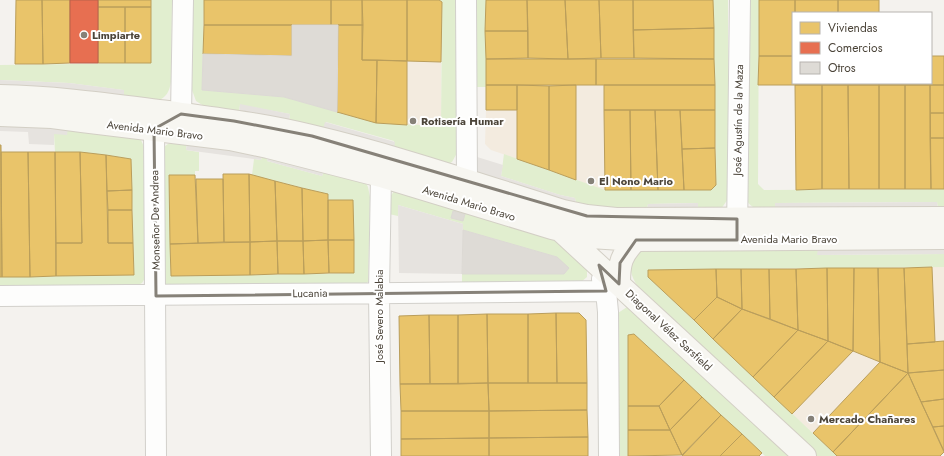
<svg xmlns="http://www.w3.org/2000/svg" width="944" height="456" viewBox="0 0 944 456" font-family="Jost,sans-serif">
	<rect width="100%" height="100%" fill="#f4f2ee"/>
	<path fill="#f3ebdf" d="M407 61 441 62V126L407 125Z
		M576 85H604L605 190 576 180Z
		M486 110H517V159L491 150 485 144Z
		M932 267H944V341L935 342Z
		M853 351 880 362 813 433 792 414Z"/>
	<path fill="#e1eecf" d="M151 0H172L171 82C169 92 167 97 157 101L124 98 123 90 69 83 0 80V65L150 63Z
		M193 0H204L202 90 284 97 376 123 441 126 442 2 439 0H457V153L452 162 448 164 394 149V141L326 122 323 129 289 121 290 114 240 105 239 112 207 108 196 101 192 90Z
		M476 0H486V87H475Z
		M713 0H728V199L721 209 698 210V203L648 204 647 210 615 211 576 205 575 198 560 195 501 176 504 154 605 190H711L716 185Z
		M747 0H759L758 184 764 190 944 189V209H938L937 202 775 203V210C764 209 753 211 747 201Z
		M68 128 138 138 141 140 144 147 147 275 142 283 138 285 0 287V277L134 275 131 159C105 154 81 152 55 152L54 134Z
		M177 141 187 143 186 150 199 152V171H195V175H169L171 276 354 273 353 200H328L327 194 252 175 254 159 261 160 262 155 268 156 267 161 322 176 325 169 364 180 368 187 370 197 368 282 365 284 167 286 165 283 162 152C164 144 170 143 177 141Z
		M395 190 535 229 557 241 587 270V277L581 282H462V274H564L557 257 463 230V224L398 205V216L389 214V198Z
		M818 248V255L944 254V267L648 270V277L837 456H817L645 295C637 287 627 273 632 261 634 258 637 254 640 251Z
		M627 307 630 308 791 456H765L634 334 628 335V456H615L618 313Z"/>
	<path fill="#e6e3df" d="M0 80 69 83 124 90V98L0 87Z
		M240 104 290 114 289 121 239 112Z
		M325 122 395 142 394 149 323 129Z
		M0 124 68 128 67 135 54 134V145L29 144 28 132 0 131Z
		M187 143 268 153 325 169 322 176 267 161 268 155H262L261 160 186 150Z
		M474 156 503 165 501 176 560 195 575 198 576 205 477 175Z
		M937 202 938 209 775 210V203Z
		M698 203V210H647L648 204Z
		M398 205 463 224 462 274 399 273Z
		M944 247V254L817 255 818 248Z"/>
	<path fill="#e9c46a" stroke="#ba9e5b" d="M16 0H42L43 64H15Z
		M42 0H70V63L43 64Z
		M98 0H151V7H98Z
		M204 0H331V25H204Z
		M331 0H362L363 25H331Z
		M362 0H407V61L362 60Z
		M407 0H439L442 2 441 62 407 61Z
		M486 0H527L528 31H485Z
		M527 0H565L568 59 528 58Z
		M565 0H599L601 58 568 59Z
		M599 0H633L634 58H601Z
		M633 0H713L714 28 633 30Z
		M759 0H795V13H793V56H759Z
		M795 0H838V13H795Z
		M838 0H879V13H838Z
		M98 7H125V63H98Z
		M125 7H151V63H125Z
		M204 25H292V56L203 54Z
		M338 25H363L362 60H377L376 123 337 112Z
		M714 28V59L634 58 633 30Z
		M485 31H528V58L486 59Z
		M759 56H793V83H879V85H758Z
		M931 56H944V85H879V83H931Z
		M486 59H596V85H486Z
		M596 59H714L715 85H596Z
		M377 60 407 61V125L376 123Z
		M486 85H517V110H486Z
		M517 85 549 86V170L517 159Z
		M576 85V180L549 170V86Z
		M604 85H715V110H604Z
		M795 85H822V189L796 190Z
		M822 85H848L849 189H822Z
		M848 85H879V189H849Z
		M879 85H905V189H879Z
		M905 85H930L931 189H905Z
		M930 85H944V113H930Z
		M604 110H630L631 190H605Z
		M630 110H655L658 190H631Z
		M655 110H680L684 190H658Z
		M680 110H715V148L682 149Z
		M930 113H944V138H930Z
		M930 138H944V189H931Z
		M0 145H1L2 277H0Z
		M715 148 716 185 711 190H684L682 149Z
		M1 152H28L30 277H2Z
		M28 152H55L56 276 30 277Z
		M55 152H80L82 243H56Z
		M80 152 106 155 108 243H133L134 275 56 276V243H82Z
		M106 155 131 159 132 190 107 191Z
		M223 174H249L250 242H224Z
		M249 174 275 181 277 241 250 242Z
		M169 175H195L198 243 170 244Z
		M196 179H223L224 242 198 243Z
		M275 181 302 188 303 241H277Z
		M302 188 328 194V240L303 241Z
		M132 190V210H108L107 191Z
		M328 200H353L354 240H328Z
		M108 210H132L133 243H108Z
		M328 240H354V273H329Z
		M328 240 329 273 304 274 303 241Z
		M277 241H303L304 274H278Z
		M277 241 278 274 250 275V242Z
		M250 242V275L171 276 170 244Z
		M932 267 935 342 907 344 904 268Z
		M827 268H854L853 351 828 341Z
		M827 268 828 341 798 330 796 269Z
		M854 268H878L880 362 853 351Z
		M878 268H904L908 373 880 362Z
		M716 269H741L742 309 717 297Z
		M716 269 717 297 694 320 648 277V270Z
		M741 269H769L770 319 742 309Z
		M769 269H796L798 330 770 319Z
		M717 297 742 309 713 339 694 320Z
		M742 309 798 330 753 377 713 339Z
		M556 313H579L586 320 587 383H557Z
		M556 313 557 383H528V314Z
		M487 314H528V383H488Z
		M487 314 488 383 458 384V315Z
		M429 315H458V384H430Z
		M429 315 430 384H400L399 316Z
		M798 330 828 341 774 397 753 377Z
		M634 334 684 380 659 406H628V335Z
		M828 341 853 351 792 414 774 397Z
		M944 341V370L908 373 907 344Z
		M880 362 908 373 833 452 813 433Z
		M944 370V399L921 402 908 373Z
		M908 373 944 452 940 456H837L833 452Z
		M684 380 702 397 670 430 659 406Z
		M488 383H587V410L489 411Z
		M488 383 489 411H401L400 384Z
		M702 397 721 415 682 455 670 430Z
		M944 399V426L933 427 921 402Z
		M628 406H659L670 430H628Z
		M587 410 588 437 489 438V411Z
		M401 411H489V438L401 439Z
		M721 415 742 434 720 456H682Z
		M944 426V451L933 427Z
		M628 430H670L682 455 628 456Z
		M742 434 762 453 759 456H720Z
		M588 437V456H489V438Z
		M489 438V456H401V439Z"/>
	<path fill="#e76f51" stroke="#b8624a" d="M70 0H98V63H70Z"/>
	<path fill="#dedbd6" stroke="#dcd9d4" d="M292 25H338L337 112 284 97 202 90 203 54 292 56Z
		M453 211 465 214 463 221 451 218Z
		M463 230 557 257 569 268 564 274H462Z"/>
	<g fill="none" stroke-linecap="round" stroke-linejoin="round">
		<defs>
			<path id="minor" d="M466 0 467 181
				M381 176 379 292 381 456
				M737 234 740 0
				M602 279 606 291 608 312 609 456
				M0 296C202 296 404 292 606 291L619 284
				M156 456 154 129 181 114 183 0"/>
			<path id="secondary" d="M0 96C57 97 112 105 168 112 216 119 264 124 311 136 396 156 480 185 563 211L587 216 616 219 944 218
				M0 115 52 117 82 121 230 139 268 147 381 176 552 228 591 237 636 240 944 238
				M561 231 805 456
				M619 284C619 263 621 255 636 240"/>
		</defs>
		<use href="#minor" stroke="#d2d0cb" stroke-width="22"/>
		<use href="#secondary" stroke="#d3cfc5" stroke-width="24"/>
		<use href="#minor" stroke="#fdfdfc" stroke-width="20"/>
		<use href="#secondary" stroke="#f7f6f1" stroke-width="22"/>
	</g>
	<path fill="none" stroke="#868178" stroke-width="3" stroke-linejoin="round" d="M181 114 234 121 312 136 587 216 737 219V240H636L620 263 619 284 599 265 606 291 156 296 154 129Z"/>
	<g fill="#868178" stroke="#fff" stroke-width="1.5">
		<circle cx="84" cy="35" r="4"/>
		<circle cx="413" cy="121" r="4"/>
		<circle cx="591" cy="181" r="4"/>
		<circle cx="811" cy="419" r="4"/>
	</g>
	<g text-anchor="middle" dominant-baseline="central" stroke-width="4" stroke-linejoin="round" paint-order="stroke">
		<g font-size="11" font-weight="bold" fill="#4b4439" stroke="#fff" text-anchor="start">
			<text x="92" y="35">Limpiarte</text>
			<text x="421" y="121">Rotisería Humar</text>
			<text x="599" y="181">El Nono Mario</text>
			<text x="819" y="419">Mercado Chañares</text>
		</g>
		<g font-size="11" fill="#4b4439" stroke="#fff">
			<text transform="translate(738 120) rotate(-89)">José Agustín de la Maza</text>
			<text transform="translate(155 130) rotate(7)">Avenida Mario Bravo</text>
			<text transform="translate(469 203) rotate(17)">Avenida Mario Bravo</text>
			<text transform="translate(155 220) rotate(-91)">Monseñor De Andrea</text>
			<text x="789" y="239">Avenida Mario Bravo</text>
			<text transform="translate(310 293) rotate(-1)">Lucania</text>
			<text transform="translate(379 316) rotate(-90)">José Severo Malabia</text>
			<text transform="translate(669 330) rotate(43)">Diagonal Vélez Sarsfield</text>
		</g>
	</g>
	<rect x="792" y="12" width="140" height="72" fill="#ffffff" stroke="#b7b4b0"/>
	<rect x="800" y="22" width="20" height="12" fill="#e9c46a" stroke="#b7b4b0"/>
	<text x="828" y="32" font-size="12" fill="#4b4439">Viviendas</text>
	<rect x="800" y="42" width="20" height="12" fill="#e76f51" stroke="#b7b4b0"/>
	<text x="828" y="52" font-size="12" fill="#4b4439">Comercios</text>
	<rect x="800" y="62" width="20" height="12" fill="#dedbd6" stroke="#b7b4b0"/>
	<text x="828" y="72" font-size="12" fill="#4b4439">Otros</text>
</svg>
